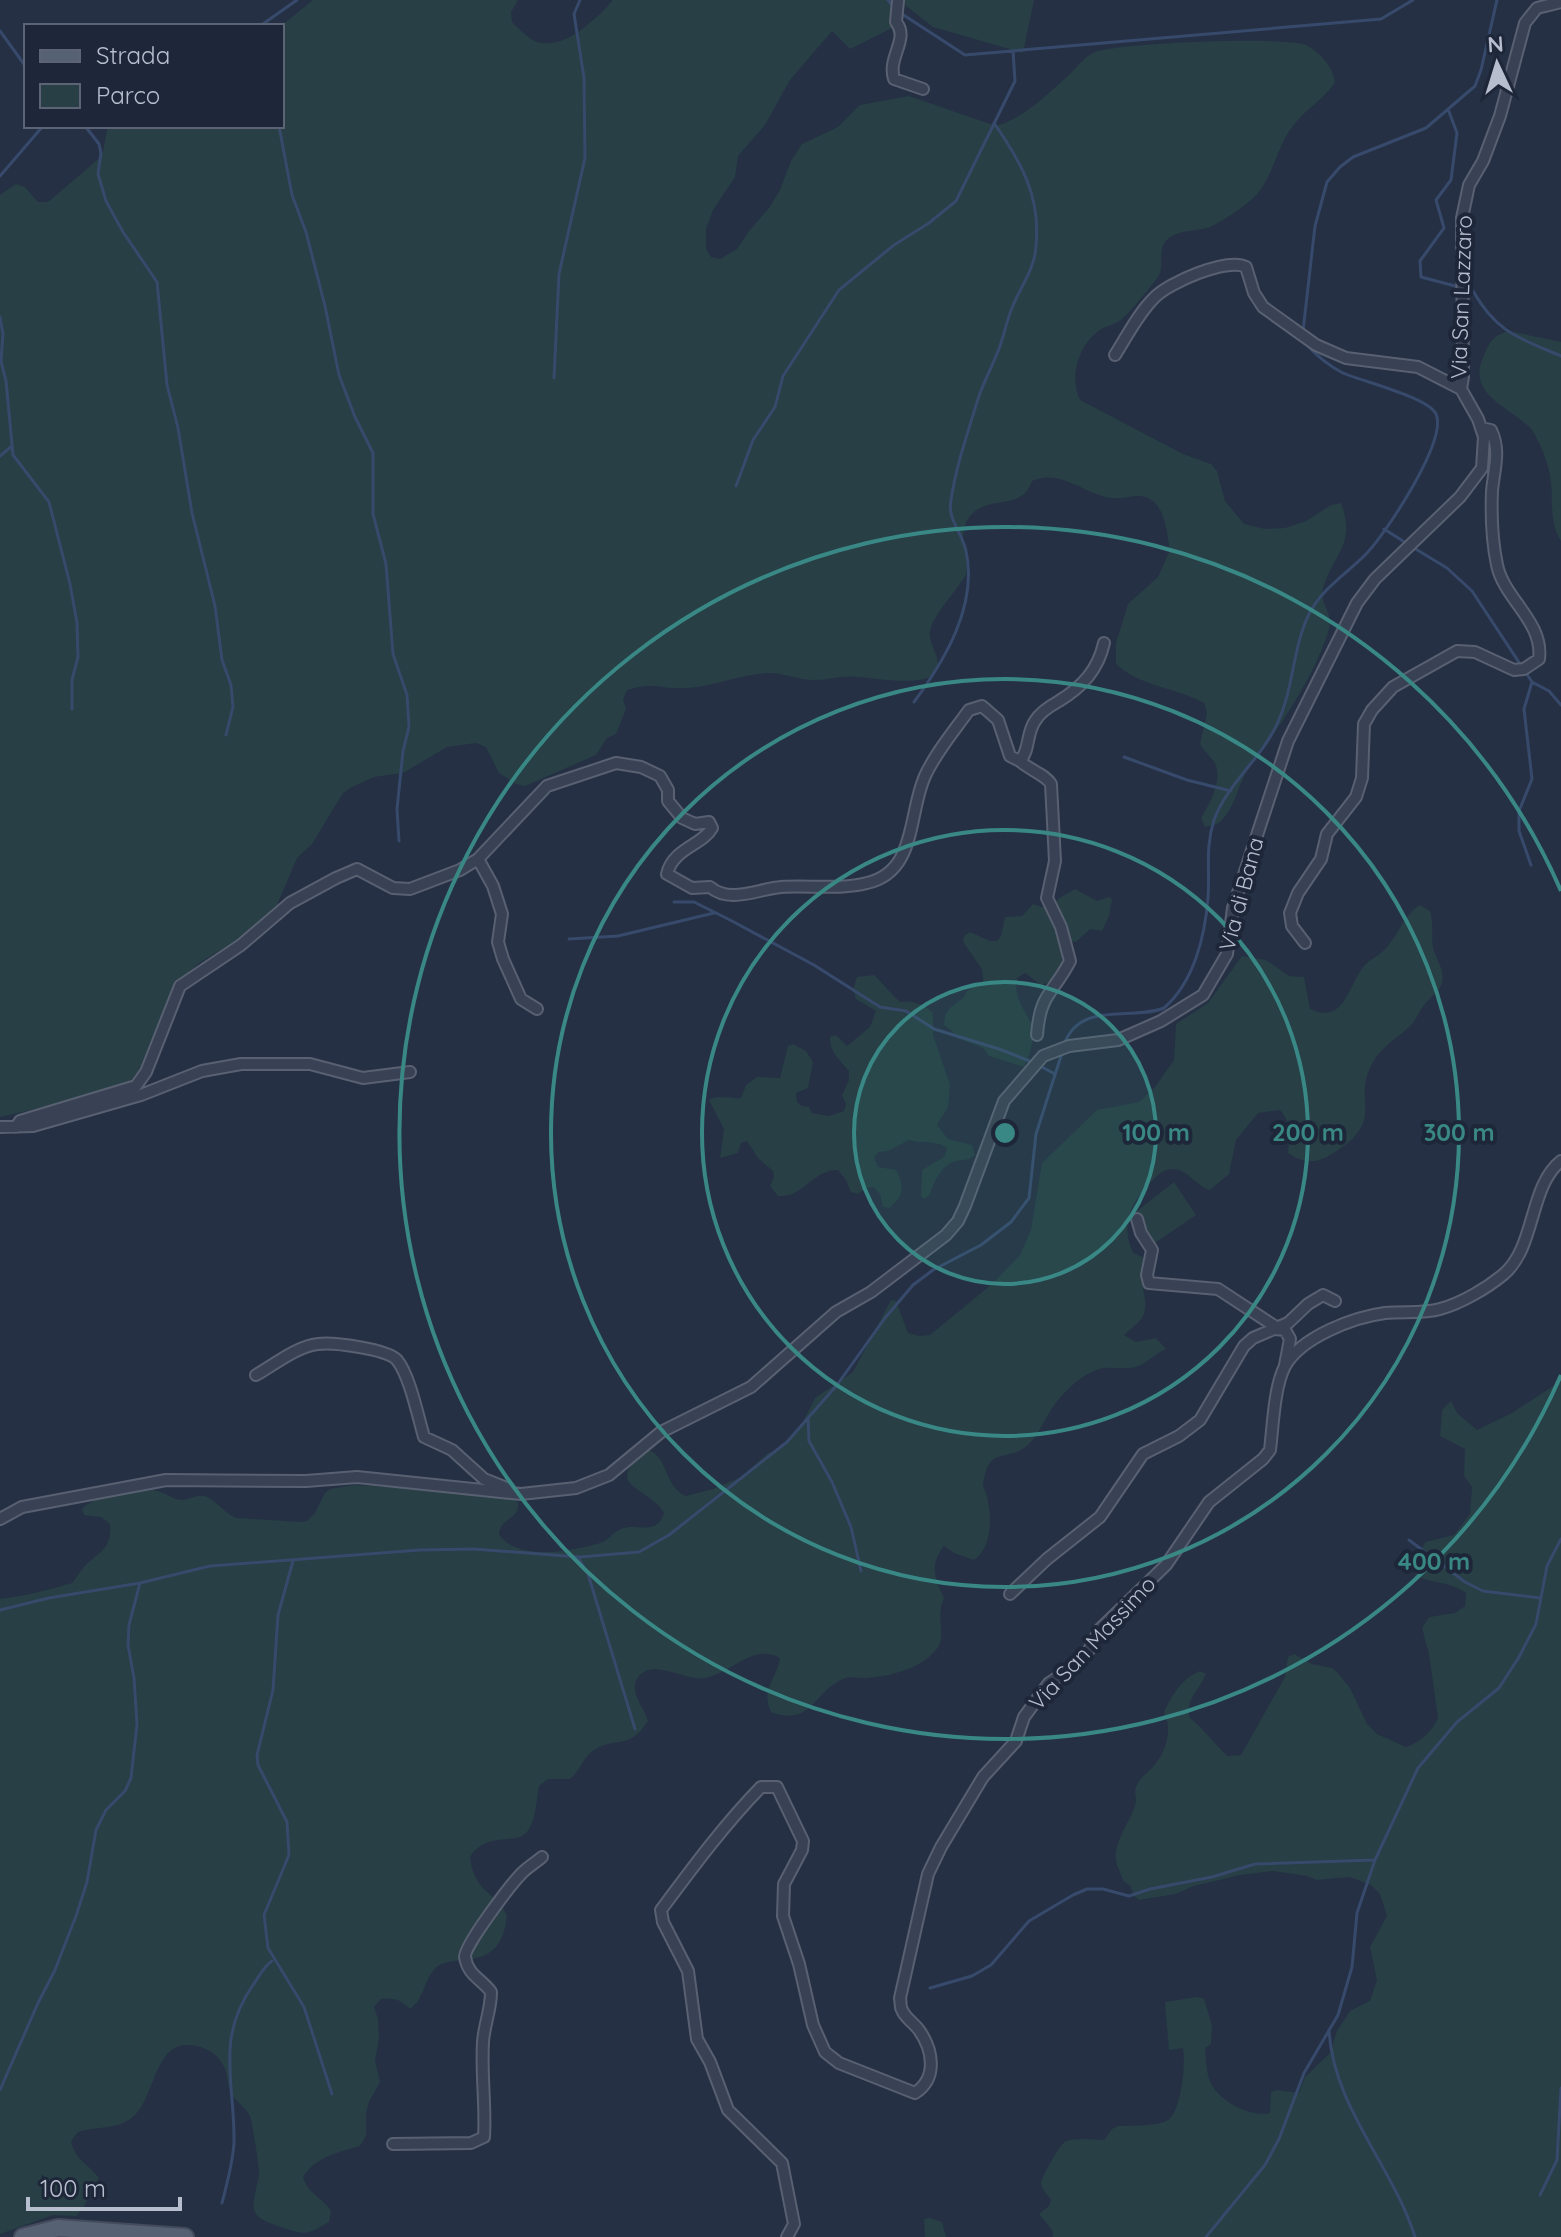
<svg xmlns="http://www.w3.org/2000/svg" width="1561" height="2237" viewBox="0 0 1561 2237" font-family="Quicksand,sans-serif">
	<rect width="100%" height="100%" fill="#253044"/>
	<path fill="#273f45" d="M313 0H518L511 12 512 22C519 28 528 39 537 42 566 50 596 19 613 0H1034L1023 53 933 27 905 5 901 19 890 29 850 49 832 31 790 80 765 125 738 156 735 177 713 210 706 229V249L711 257 720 259 737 249 749 231 769 208 780 190 791 161 802 144 838 127 860 105 909 96 996 126C1023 119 1050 92 1071 73 1078 66 1083 58 1093 53 1111 43 1286 36 1306 45 1320 52 1333 67 1335 82 1324 100 1305 109 1293 126 1275 148 1274 180 1251 200 1240 209 1223 221 1210 227 1197 232 1181 229 1169 238 1155 249 1166 265 1158 277 1148 290 1134 308 1122 319 1116 324 1107 326 1100 330 1078 345 1069 377 1080 400L1183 454 1211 464 1217 471 1225 501 1244 524 1265 529 1285 528 1306 521 1331 505 1341 503C1357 545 1332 555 1323 589 1319 603 1334 614 1329 629 1316 672 1290 710 1265 747 1259 755 1252 762 1247 771 1238 786 1234 808 1222 820 1217 825 1212 825 1205 827L1201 818C1210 802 1225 777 1213 760 1208 754 1204 751 1200 744L1207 713 1204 703C1176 687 1140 687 1116 664V643L1128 604 1158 577 1170 550C1167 535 1166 513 1154 502 1140 490 1127 500 1111 498 1084 494 1060 468 1032 481 1021 515 979 490 965 525 959 542 970 558 966 575 957 590 932 616 930 632 928 645 944 659 935 673 925 687 873 678 857 677 843 675 829 680 814 680 798 680 782 672 766 673 739 675 714 686 688 688 663 690 655 681 627 690L623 699 626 709 616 734 607 738 596 755 525 786 516 784 499 773 486 747 476 743 447 747 403 773 374 777 352 787 343 793 312 844 297 858 277 905 242 937 199 963 172 989 135 1080 102 1094 0 1117V195L16 184 25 187 38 202H48L102 156 108 126H282L281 26Z
		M1509 331 1561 342V541C1548 522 1554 496 1550 475 1548 465 1544 454 1540 445 1537 439 1533 429 1527 425 1505 405 1466 393 1484 355 1490 341 1494 335 1509 331Z
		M1075 889 1097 901 1109 897 1112 899 1109 916 1102 931 1090 929 1076 942 1066 941C1061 959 1063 981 1041 985L1025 973 1017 978C1014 998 1022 1005 1030 1021 1037 1035 1030 1054 1024 1067L989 1056 983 1048 955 1037 952 1031 944 1025 945 1015 951 1007 964 997 967 991 983 982V979L982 969 963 942 964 936 970 932 990 941H997L1001 936 1005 917 1022 916 1033 904 1046 908H1052L1058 899Z
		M1420 905 1430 911C1434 923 1431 934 1433 947 1435 958 1445 969 1442 982 1440 992 1430 997 1424 1005 1419 1012 1416 1020 1410 1026 1399 1037 1383 1046 1375 1059 1347 1103 1393 1119 1327 1157 1314 1164 1300 1162 1288 1153 1290 1135 1292 1124 1280 1110L1258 1113 1236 1140 1229 1174 1210 1190C1196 1186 1187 1169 1173 1169 1163 1169 1158 1175 1152 1181 1130 1203 1120 1223 1133 1253L1145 1258C1135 1281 1151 1299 1143 1316 1140 1323 1129 1330 1124 1335L1136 1342 1156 1338 1166 1349C1155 1354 1146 1364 1135 1367 1125 1370 1114 1367 1104 1368 1085 1371 1067 1389 1055 1404 1045 1417 1040 1434 1028 1445 1007 1464 988 1443 983 1486 993 1506 994 1548 974 1560L954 1553 944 1546C929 1565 935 1579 944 1598 934 1621 949 1635 935 1651 920 1669 890 1676 868 1678 859 1679 851 1675 843 1679 813 1692 812 1727 771 1712 760 1689 777 1679 780 1658 753 1643 732 1673 705 1678 686 1682 655 1658 639 1676 627 1690 644 1707 648 1721 629 1751 616 1736 594 1750 584 1756 580 1771 570 1779H548L539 1786C536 1800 537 1816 529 1829 518 1848 488 1829 470 1857 475 1894 493 1889 507 1915 501 1979 450 1948 433 1971 423 1984 424 1999 410 2009 401 2000 394 1997 381 1999L374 2007 378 2019 379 2038 375 2061 380 2082 369 2102 366 2113V2136L360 2146C339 2152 315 2157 303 2177 308 2194 322 2197 331 2211L329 2222C308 2234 307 2236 284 2228 245 2216 252 2211 259 2175 260 2171 252 2120 250 2116 245 2106 235 2102 231 2092 227 2085 228 2076 225 2069 219 2053 203 2045 186 2045 155 2046 154 2097 135 2115 120 2130 97 2126 78 2132L71 2141C76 2162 87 2162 99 2178L83 2208 76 2216 53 2215 0 2234V1599C25 1596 48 1590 72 1583 77 1578 79 1572 84 1567 99 1551 112 1550 110 1524L101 1517 84 1515 82 1509 86 1505C104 1495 132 1487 153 1490 164 1491 172 1500 182 1500 191 1499 199 1493 207 1497 218 1502 226 1515 237 1518L301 1522 307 1521 315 1513 325 1493 330 1489 354 1485 469 1492 514 1499 518 1503C520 1519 500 1518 499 1534 516 1562 574 1551 600 1543 609 1540 613 1532 621 1529 637 1522 657 1537 664 1513 652 1488 597 1486 649 1450 669 1458 664 1487 686 1496L713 1489 741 1477 768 1453 779 1450 788 1443 802 1424 815 1398 853 1372 891 1300 896 1301 908 1333 919 1336 930 1335 992 1284 1020 1255 1031 1230 1042 1163 1097 1110 1139 1102 1155 1087 1174 1060 1176 1024 1208 1003 1242 956 1266 960 1289 976 1304 977 1310 1009C1346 1026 1348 982 1366 964 1372 958 1380 955 1385 949 1399 935 1403 915 1420 905Z
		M874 975 900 1002C911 1000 925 1004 933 1013V1035L950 1084 948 1107 937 1125 948 1139 972 1145 975 1155C968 1161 965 1159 956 1161 941 1165 934 1182 930 1195L924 1199 921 1197 922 1170 944 1157 947 1148C934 1139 923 1145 909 1140L888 1151 878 1152 874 1158 878 1167 896 1170C905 1186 904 1196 889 1208L883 1207 880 1194 873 1187 866 1188 858 1194 851 1192 846 1180 838 1170C812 1170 804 1198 778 1196L770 1186 774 1177 773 1171 758 1158 747 1141 741 1143 738 1153 720 1158 724 1129 709 1100C717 1094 731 1099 741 1098L746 1085 757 1077 780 1078 788 1046 793 1044 806 1051 813 1062 808 1088 796 1093 797 1102 802 1106 809 1107 812 1113 829 1116 844 1111 846 1104 842 1095 849 1080V1071C840 1061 829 1051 830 1037L836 1035 847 1046 870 1027 876 1011 856 999 853 989 857 977Z
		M1174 1182 1196 1215 1155 1243 1149 1242 1137 1211Z
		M1561 1381V2237H1053L1052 2230 1039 2214 1049 2206 1051 2200C1047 2194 1042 2190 1041 2183 1041 2178 1061 2142 1066 2141 1077 2138 1093 2140 1104 2140L1112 2129 1118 2126C1132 2125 1156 2127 1168 2120 1181 2112 1186 2063 1183 2048L1169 2050 1165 2002 1198 1997 1204 1999 1212 2025 1211 2044 1205 2048C1206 2059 1206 2071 1210 2081 1217 2100 1250 2118 1270 2113L1271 2092 1277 2090 1299 2093 1305 2077 1330 2053 1337 2031 1350 2011 1370 2001 1377 1980 1370 1947 1387 1916 1380 1894 1371 1885 1350 1877 1317 1880 1307 1876 1273 1871 1240 1875 1194 1886 1175 1894 1139 1900 1134 1896 1130 1885C1121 1881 1123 1878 1119 1870 1108 1848 1127 1828 1135 1806 1138 1797 1132 1792 1138 1783 1141 1777 1146 1774 1151 1769 1166 1753 1173 1731 1164 1712 1172 1695 1182 1678 1200 1671L1206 1674C1200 1689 1184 1701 1190 1718 1204 1729 1214 1743 1227 1756L1241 1755 1285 1677 1288 1657 1294 1654 1312 1664 1332 1668 1337 1672 1350 1688 1367 1724 1377 1734 1406 1747C1420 1742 1432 1732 1438 1718L1429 1654 1422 1628 1429 1617 1455 1613 1465 1606 1466 1593C1450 1581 1432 1584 1415 1575L1416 1562 1425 1542 1454 1535 1470 1514 1472 1487 1464 1476 1465 1449 1440 1436 1442 1410 1451 1401 1457 1413 1477 1430 1512 1413Z
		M930 2218 942 2222 946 2237H925L924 2219Z"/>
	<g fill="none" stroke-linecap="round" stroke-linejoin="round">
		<path stroke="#374a6c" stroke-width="3" d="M888 0 895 9
			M902 14 965 55 1381 19 1413 0
			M260 26 297 0
			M0 31 26 67
			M1448 109 1457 133 1451 180 1436 200 1444 228 1420 261 1421 277 1459 287
			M85 126 99 144 101 153 98 174 106 201 123 232 157 282 167 385 178 428 192 513 215 606 222 660 231 685 233 707 226 735
			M279 126 292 195 306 232 325 306 339 375 355 417 373 453V514L386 564 393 654 407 695 409 727 403 751 397 809 399 841
			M0 176 43 126
			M1466 289 1473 291C1497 333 1519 338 1561 356
			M0 317 3 334 1 361 6 381 13 455 49 502 70 584 77 623 78 657 72 680V709
			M1303 331 1315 226 1327 182 1340 167 1353 157 1426 128 1475 86 1481 70 1497 0
			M554 378 559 274 585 158 584 78 574 14 580 0
			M0 456 12 446
			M736 486 753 440 775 407 783 376 839 290 894 245 929 223 956 201 1015 81 1013 51
			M1384 529 1406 543
			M1414 548 1447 568 1472 591 1532 682 1549 691 1561 705
			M914 702C945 660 978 605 966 551 962 532 947 519 951 500 956 466 968 432 978 399 984 380 995 362 1001 343 1005 331 1007 320 1012 308 1020 287 1035 269 1036 246 1041 196 1021 162 994 123
			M1124 757 1187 780 1231 791
			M1531 865 1519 831V811L1532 779 1524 709 1532 682
			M674 902H694L730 920 814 965 880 1007 906 1011 934 1029 999 1049 1032 1062
			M569 939 618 936 714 913
			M1065 1042C1082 1001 1131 1021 1164 1008 1194 982 1205 936 1208 898 1210 870 1205 848 1214 820 1227 784 1261 759 1277 724 1294 689 1292 649 1309 614 1322 588 1348 573 1367 553 1386 533 1448 440 1436 414 1428 397 1361 381 1343 373 1329 366 1315 354 1305 343
			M1040 1066 1055 1074
			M808 1418 809 1441 832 1482 851 1527 861 1571
			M1409 1540 1465 1582 1483 1591 1540 1598
			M579 1559 588 1574 635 1729
			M293 1561 278 1615 273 1690 257 1755 258 1765 287 1822 289 1855 264 1915 268 1948 304 2007 332 2094
			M0 1610 49 1598 140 1583 210 1566 420 1550 473 1549 580 1557 639 1552 669 1535 787 1442 837 1385 885 1318 913 1285 933 1270 981 1245 1011 1222 1029 1198 1036 1134 1062 1053
			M930 1988 972 1976 991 1965 1029 1921 1073 1895 1087 1889H1103L1129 1896 1150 1889 1212 1877 1255 1864 1375 1860
			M1329 2030C1333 2107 1393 2166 1415 2237
			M0 2090 38 2003 55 1970 76 1916 87 1882 96 1830 106 1810 125 1791 131 1778 137 1724 134 1678 128 1645 129 1625 140 1583
			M1540 2195 1557 2160 1561 2088
			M222 2203C227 2183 233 2163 234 2142 235 2083 215 2039 253 1985 259 1977 263 1967 272 1961
			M1206 2237 1265 2165 1279 2139 1304 2073 1338 2015 1352 1967 1357 1913 1375 1860 1418 1768 1457 1722 1499 1688 1519 1657 1536 1624 1547 1566 1561 1539"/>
		<defs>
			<path id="minor" d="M898 0 896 22C910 39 887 57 894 79L923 89
				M1115 355C1127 336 1138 314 1154 298 1168 283 1227 257 1246 267L1254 293 1263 307 1316 345 1346 358 1418 367 1461 389
				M1461 389 1463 377 1462 218 1469 185 1483 161 1500 116 1525 23 1537 8 1561 2
				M1020 761C1029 770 1045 774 1051 784L1055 861 1047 898 1061 927 1070 961C1053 994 1040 993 1037 1035
				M478 859 493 886 502 914 498 942 503 959 521 999 537 1009
				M1305 943 1292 926 1290 913 1298 893 1321 859 1327 834 1356 797 1362 778 1364 724 1372 710 1393 687 1457 651 1475 652 1514 670 1524 669 1539 659C1544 622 1504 599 1497 565 1492 541 1491 515 1492 491 1494 469 1501 451 1491 430L1481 428
				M0 1127 33 1126 141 1095 202 1071 241 1064H310L363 1078 410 1072
				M16 1127 20 1121 136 1086 146 1072 180 986 241 945 290 903 336 878 357 869 393 888 410 889 460 870 478 859 547 786 616 763 641 767 660 776 668 790V801L682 818 695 824 709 822 712 828C703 845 673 848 667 874L692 888 710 887C730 904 758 889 781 887 809 885 840 890 867 883 917 872 908 813 925 776 936 752 954 731 969 710L982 706 998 720 1010 756 1020 761C1030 750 1026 734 1035 721 1040 712 1050 706 1059 701 1082 687 1098 670 1104 643
				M1137 1219 1141 1233 1152 1250 1147 1275 1149 1283 1218 1289 1276 1327
				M1275 1329 1285 1330 1290 1339 1285 1365
				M256 1375C274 1365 297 1346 318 1344 333 1342 387 1349 397 1360 410 1376 418 1417 424 1437L452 1450 484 1479 509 1489
				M0 1519 22 1507 166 1480 306 1481 357 1477 521 1494 576 1488 609 1475 661 1432 751 1387 836 1312 871 1292 946 1235 958 1221 965 1206 1004 1101 1043 1056 1069 1046 1118 1040 1161 1021 1203 995 1227 954 1233 908 1288 741 1357 603 1375 579 1460 497 1482 468 1484 437 1478 419 1461 389
				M1010 1594 1047 1559 1100 1517 1143 1454 1179 1436 1200 1420 1244 1346 1253 1338 1288 1323 1308 1304 1323 1295 1335 1301
				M393 2144 471 2143 484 2137C486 2106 481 2074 483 2042 484 2025 491 2010 491 1992 482 1979 468 1976 465 1957 464 1946 511 1884 522 1873 528 1867 535 1863 542 1857
				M787 2237 794 2224 782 2163 728 2110 710 2062 697 2039 688 1971 663 1922 661 1910C693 1867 724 1825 761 1787H777L803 1841 802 1850 784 1884 783 1916 799 1964 813 2025 825 2052 839 2063 915 2093C938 2078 933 2050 919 2030 914 2023 905 2018 902 2010 900 2007 901 2002 900 1998L928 1874 941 1847 983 1777 1016 1741 1024 1717 1049 1683 1075 1666 1089 1650 1100 1629 1166 1565 1209 1502 1263 1459 1270 1450C1273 1426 1274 1387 1285 1366 1301 1337 1354 1317 1385 1313 1403 1311 1423 1314 1440 1309 1462 1303 1487 1288 1504 1274 1536 1246 1529 1186 1561 1161"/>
			<path id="primary" d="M23 2237 58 2228 185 2237"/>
		</defs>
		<use href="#minor" stroke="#586071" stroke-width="14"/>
		<use href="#primary" stroke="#434b5d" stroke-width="20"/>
		<use href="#minor" stroke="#394254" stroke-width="10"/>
		<use href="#primary" stroke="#576174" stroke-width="16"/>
	</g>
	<circle cx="1005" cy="1133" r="151" fill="#398886" fill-opacity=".12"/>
	<g fill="none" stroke="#398886" stroke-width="4">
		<circle cx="1005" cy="1133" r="151"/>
		<circle cx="1005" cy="1133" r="303"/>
		<circle cx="1005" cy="1133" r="454"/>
		<path d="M1561 1375A606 606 0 1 1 1561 891"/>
	</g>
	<g text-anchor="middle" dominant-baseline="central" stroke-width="8" stroke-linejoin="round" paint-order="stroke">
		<g font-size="22" fill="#b7becd" stroke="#1e2739">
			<text transform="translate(1461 297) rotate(-88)">Via San Lazzaro</text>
			<text transform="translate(1241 894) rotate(-75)">Via di Bana</text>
			<text transform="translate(1092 1643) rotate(-47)">Via San Massimo</text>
		</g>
	</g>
	<circle cx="1005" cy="1133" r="12" fill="#398886" stroke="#1e2739" stroke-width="4"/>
	<g font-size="24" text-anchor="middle" font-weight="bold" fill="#398886" stroke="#1e2739" stroke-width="8" stroke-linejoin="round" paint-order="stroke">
		<text x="1156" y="1141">100 m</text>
		<text x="1308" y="1141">200 m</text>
		<text x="1459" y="1141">300 m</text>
		<text x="1434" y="1570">400 m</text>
	</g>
	<rect x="24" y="24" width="260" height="104" fill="#1e2739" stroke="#5b6374" stroke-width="2"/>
	<rect x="40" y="50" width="40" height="12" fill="#576174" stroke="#5b6374" stroke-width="2"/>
	<text x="96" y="64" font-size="24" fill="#b7becd">Strada</text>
	<rect x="40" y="84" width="40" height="24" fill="#273f45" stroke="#5b6374" stroke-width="2"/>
	<text x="96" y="104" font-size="24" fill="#b7becd">Parco</text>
	<g transform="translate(1497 64) rotate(356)" stroke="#1e2739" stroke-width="6" paint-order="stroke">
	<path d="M0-6L14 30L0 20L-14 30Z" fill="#b7becd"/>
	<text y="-12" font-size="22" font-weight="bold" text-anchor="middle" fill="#b7becd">N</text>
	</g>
	<path d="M28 2197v12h152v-12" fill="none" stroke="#b7becd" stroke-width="4"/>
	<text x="40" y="2197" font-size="24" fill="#b7becd" stroke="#1e2739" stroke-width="6" paint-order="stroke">100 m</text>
</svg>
